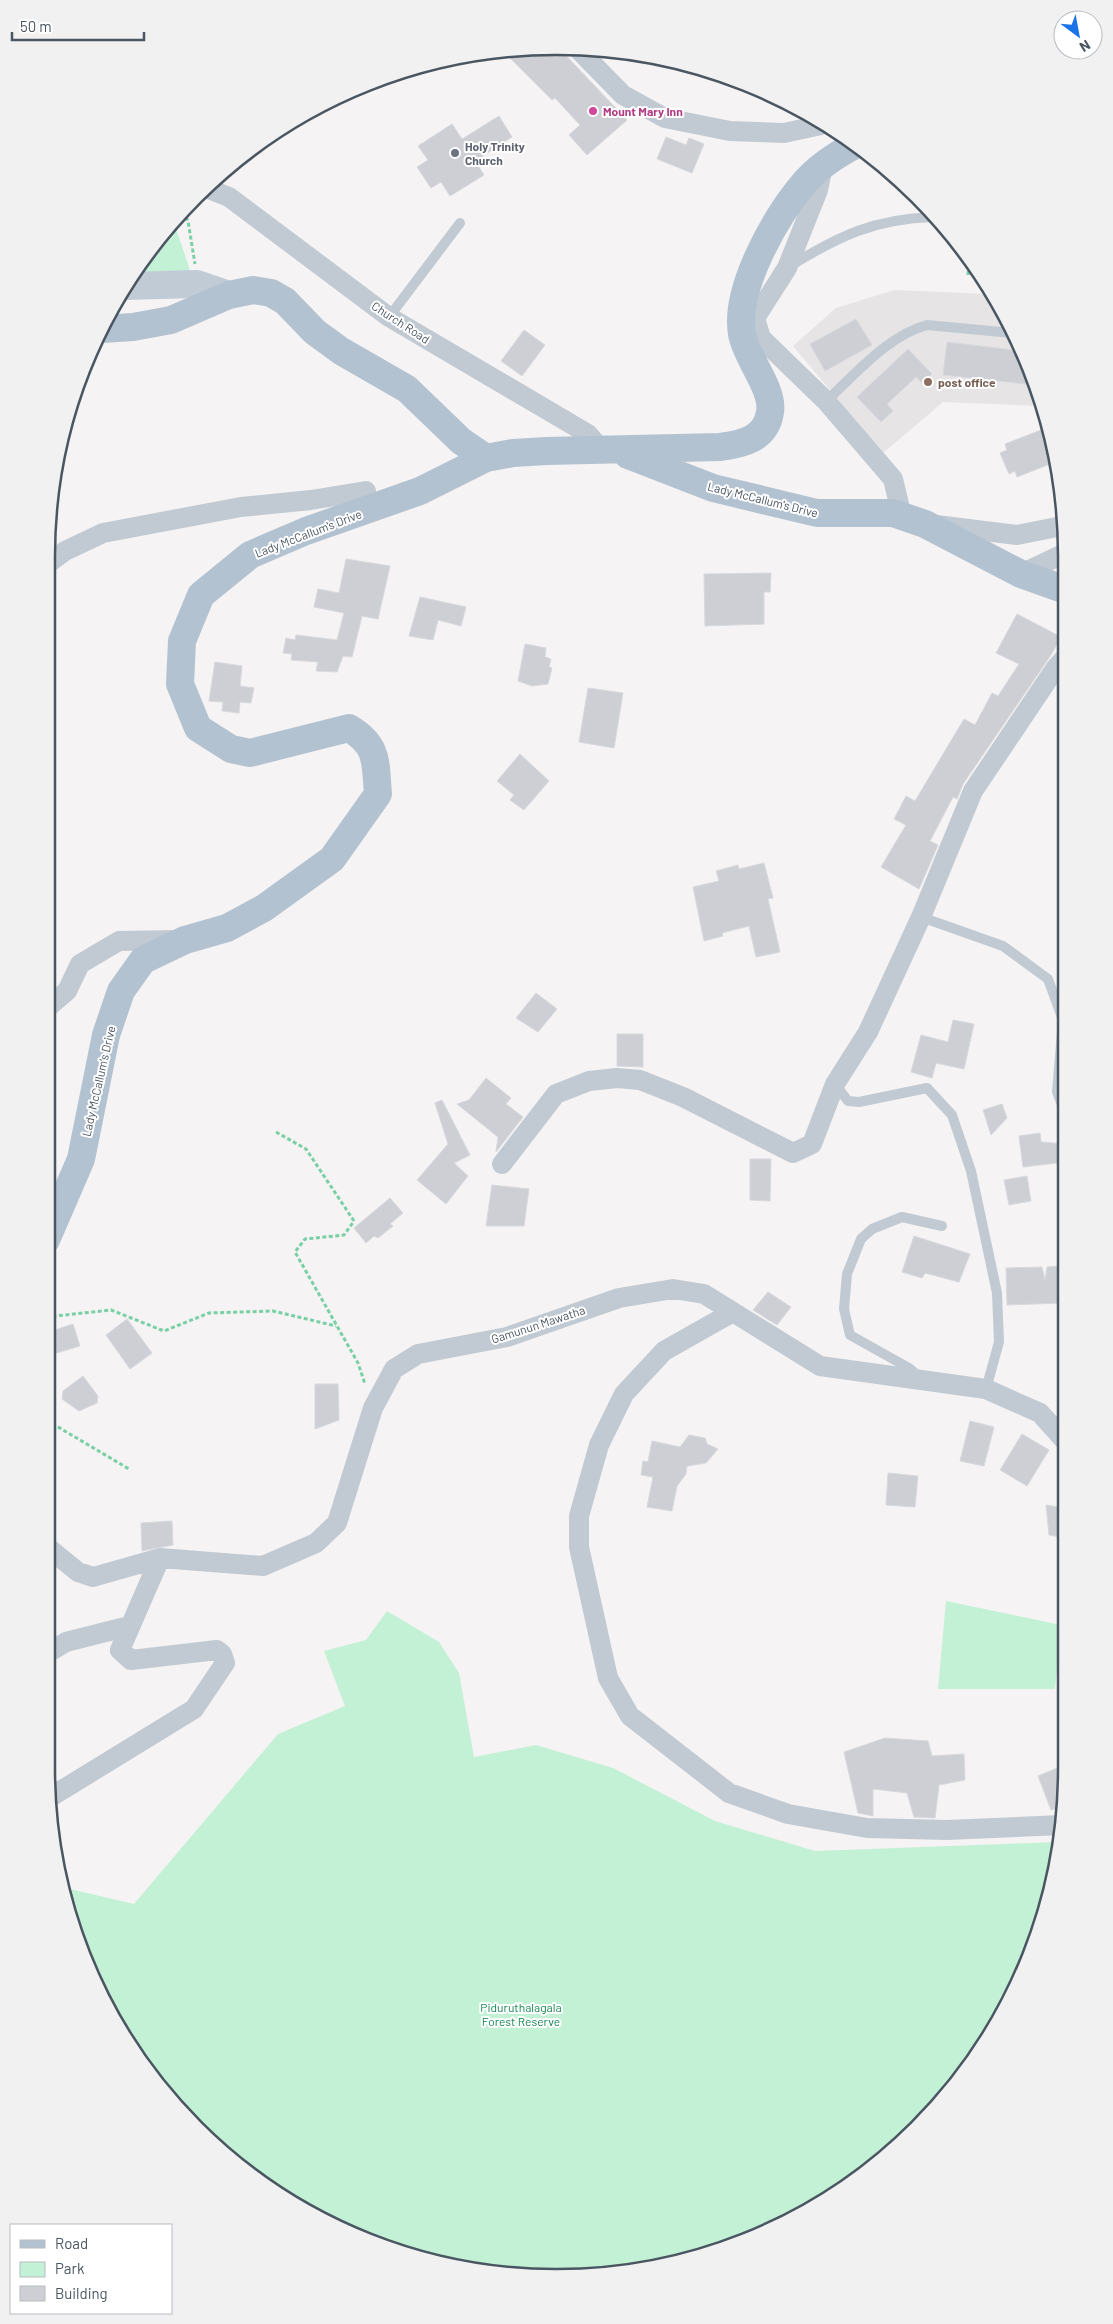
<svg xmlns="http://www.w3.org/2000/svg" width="1113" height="2324" viewBox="0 0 1113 2324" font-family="Barlow,sans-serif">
	<rect width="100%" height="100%" fill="#f5f3f3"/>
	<path fill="#e6e4e5" d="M894 290 989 294 1028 361 1040 406 943 402 883 453 793 346 836 308Z"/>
	<path fill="#c3f1d5" d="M174 223 190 270 180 277 132 274Z
		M946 1601 1061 1625 1055 1689H938Z
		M387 1611 439 1642 459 1673 474 1757 536 1745 613 1768 715 1821 815 1851 1059 1842 1057 1867 1028 1963 981 2051 940 2104 867 2172 782 2225 720 2251 623 2273 523 2277 457 2268 362 2239 301 2209 220 2151 152 2078 114 2022 73 1932 61 1887 134 1904 278 1734 345 1706 324 1651 366 1640Z"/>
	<path fill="#cdcfd5" stroke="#d7d9de" d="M557 46 627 120 587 155 569 135 580 125 555 98 552 100 503 51Z
		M499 116 512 137 475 161 484 175 450 196 441 182 431 188 417 167 428 160 418 146 452 124 462 139Z
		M666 137 686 145 689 138 704 144 692 173 657 159Z
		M856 319 872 345 825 371 810 344Z
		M524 330 545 345 522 376 501 361Z
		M947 342 1022 351 1028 361 1034 385 943 375Z
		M908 349 932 374 922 383 916 377 887 404 893 411 881 422 857 397Z
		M1046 428 1055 462 1017 477 1015 471 1009 474 1000 453 1007 450 1005 444Z
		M346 559 390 566 378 619 362 616 352 657 343 656 337 672 316 671 318 662 291 660 292 654 283 653 286 638 295 640 296 635 337 640 344 613 314 607 318 589 339 593Z
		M771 573 770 592H764V624L705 626 704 574Z
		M420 597 466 607 461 626 438 620 433 640 409 636Z
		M1017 614 1061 637 1051 655 963 784 957 799 953 797 930 841 938 845 919 889 881 867 906 825 894 819 906 796 915 801 964 719 975 725 992 693 998 696 1019 664 996 653Z
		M525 644 546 648 545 657 551 659 549 667 552 668 548 684 532 686 518 681Z
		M215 662 242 666 240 686 254 688 251 703 240 702 239 713 222 711 223 702 209 701Z
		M588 688 623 693 614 748 579 742Z
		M520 754 549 781 524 810 510 800 514 795 497 781Z
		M764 863 773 898 768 899 780 952 756 957 749 926 722 933 723 936 704 941 693 887 719 881 716 871 738 865 739 869Z
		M536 993 557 1009 538 1032 516 1018Z
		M953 1020 974 1024 964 1069 936 1063 932 1078 911 1072 921 1035 948 1042Z
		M617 1034H643V1067L617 1066Z
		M486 1078 511 1098 506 1104 523 1117 496 1152 498 1137 457 1104 469 1100Z
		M442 1100 470 1155 454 1163 468 1176 446 1204 417 1180 448 1144 435 1103Z
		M1002 1104 1007 1118 991 1135 983 1110Z
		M1040 1133 1041 1142 1065 1144V1162L1023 1167 1019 1136Z
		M750 1159H771L770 1201 750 1200Z
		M1027 1176 1031 1201 1009 1205 1004 1180Z
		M492 1185 529 1189 524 1226H486Z
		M390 1198 403 1213 390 1224 393 1226 378 1238 374 1236 366 1243 354 1228Z
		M914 1236 970 1254 959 1282 925 1273 922 1278 902 1272Z
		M1060 1266 1061 1303 1007 1305 1006 1268 1042 1267 1045 1280 1047 1267Z
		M768 1292 791 1307 777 1325 753 1310Z
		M127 1319 152 1353 130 1369 106 1335Z
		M73 1324 80 1346 50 1355 46 1345V1333Z
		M83 1376 98 1396 97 1403 79 1411 62 1399 63 1391Z
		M315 1384H338L339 1420 315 1429Z
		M970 1421 994 1427 984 1466 960 1461Z
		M1022 1434 1049 1450 1027 1486 1000 1470Z
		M689 1435 705 1438 707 1444 718 1449 706 1463 687 1466 686 1474 677 1486 672 1511 647 1507 653 1477 641 1475 643 1461 648 1462 652 1441 680 1447Z
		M888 1473 918 1476 915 1507 886 1505Z
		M1046 1505 1066 1508V1538L1049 1535Z
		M172 1521 173 1545 142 1551 141 1523Z
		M885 1738 928 1741 932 1756 964 1754 965 1780 939 1785 935 1818 914 1817 907 1793 873 1789V1816L858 1813 844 1752Z
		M1067 1764 1063 1806 1051 1810 1038 1776Z"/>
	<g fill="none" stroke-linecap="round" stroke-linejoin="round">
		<path stroke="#7ad0a6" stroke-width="3" stroke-dasharray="4 2.5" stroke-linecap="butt" d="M183 211 188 221 195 264
			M968 275 969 259
			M276 1132 306 1149 354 1221 344 1235 305 1239 295 1252 358 1363 365 1384
			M46 1317 111 1310 164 1331 209 1313 273 1311 336 1326
			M46 1412 53 1424 129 1469"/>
		<path stroke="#c1cad2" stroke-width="10" d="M790 266C839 236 874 219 933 217
			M389 317 460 223
			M826 401C856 374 887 336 927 325L1012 333
			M921 917 1003 946 1048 979 1063 1020 1057 1092 1064 1110
			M835 1084 848 1101 859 1102 927 1088 952 1115 971 1171 997 1293 999 1342 986 1389
			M918 1376 909 1368 850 1335 844 1309 847 1274 861 1239 872 1229 902 1217 942 1226"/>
		<path stroke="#c1cad2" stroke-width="20" d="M577 48 623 95 665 118 730 131 784 133 821 125
			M823 166 818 190 787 268 755 318 761 338 826 401 893 479 899 504 893 513
			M206 188 229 197 389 317 588 434 602 450
			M936 525 1017 535 1062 526
			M46 565 65 551 103 533 241 507 311 500 366 491
			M1021 574 1063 554
			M46 1009 67 991 80 964 119 941 179 940
			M502 1164 556 1094 589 1081 617 1078 640 1080 683 1097 793 1153 812 1144 835 1084 868 1032 921 917 973 791 1055 669 1063 660
			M733 1312 664 1351 624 1394 599 1445 579 1516V1547L608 1678 630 1716 729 1793 788 1814 867 1828 947 1830 1061 1825
			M46 1546 78 1572 93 1577 160 1558 263 1566 316 1543 337 1523 373 1408 394 1369 418 1354 507 1337 619 1298 673 1289 704 1294 820 1366 986 1389 1040 1413 1066 1442
			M46 1654 66 1642 129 1626
			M49 1798 194 1709 225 1663 222 1654 217 1650 131 1660 120 1650 160 1558"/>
		<path stroke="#c1cbd6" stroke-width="28" d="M125 286 197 284 229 295"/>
		<path stroke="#b3c2d1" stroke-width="28" d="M102 329 133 327 171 320 229 295 253 290 271 293 285 301 315 332 341 351 407 389 461 441 486 458
			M628 455 713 488 817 513H893L925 524 1021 574 1063 589
			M46 1240 81 1159 106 1035 121 991 143 960 185 940 227 928 264 908 332 859 378 794C375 762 379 746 349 728L250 753 231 749 198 728 180 684 182 641 201 595 250 555 306 531 420 491 486 458 513 453 546 451 720 447C743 444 766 439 770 412 774 389 746 358 742 334 734 288 777 214 806 181 820 165 838 154 855 145"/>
	</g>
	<circle fill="#d1479c" stroke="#fff" stroke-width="2" cx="593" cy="111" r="5"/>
	<circle fill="#6b7280" stroke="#fff" stroke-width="2" cx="455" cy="153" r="5"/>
	<circle fill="#8d6e63" stroke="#fff" stroke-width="2" cx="928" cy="382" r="5"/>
	<g text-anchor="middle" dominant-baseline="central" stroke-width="4" stroke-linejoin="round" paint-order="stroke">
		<g font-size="12" font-weight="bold" fill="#b23c85" stroke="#fff" text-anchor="start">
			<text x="603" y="111">Mount Mary Inn</text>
		</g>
		<g font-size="12" font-weight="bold" fill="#5b616d" stroke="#fff" text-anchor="start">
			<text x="465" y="146">Holy Trinity<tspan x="465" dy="14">Church</tspan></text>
		</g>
		<g font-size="12" fill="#4a5661" stroke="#fff">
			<text transform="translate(401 322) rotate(33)">Church Road</text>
			<text transform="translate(763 499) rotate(14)">Lady McCallum's Drive</text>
			<text transform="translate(308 533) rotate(-21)">Lady McCallum's Drive</text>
			<text transform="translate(98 1081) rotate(-77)">Lady McCallum's Drive</text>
			<text transform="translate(538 1324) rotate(-18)">Gamunun Mawatha</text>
		</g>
		<g font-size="12" font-weight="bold" fill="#785e54" stroke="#fff" text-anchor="start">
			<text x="938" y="382">post office</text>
		</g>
		<g font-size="12" fill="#17864f" stroke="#fff">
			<text x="521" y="2007">Piduruthalagala<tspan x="521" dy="14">Forest Reserve</tspan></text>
		</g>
	</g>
	<path d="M0 0H1113V2324H0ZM556 55H557A501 501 0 0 1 1058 556V1768A501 501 0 0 1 557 2269H556A501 501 0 0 1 55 1768V556A501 501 0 0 1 556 55Z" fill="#f1f1f2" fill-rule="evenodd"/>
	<path fill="none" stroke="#4a5661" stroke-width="2.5" d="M556 55H557A501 501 0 0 1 1058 556V1768A501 501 0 0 1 557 2269H556A501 501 0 0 1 55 1768V556A501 501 0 0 1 556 55Z"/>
	<rect x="10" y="2224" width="162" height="90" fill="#ffffff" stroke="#b7bbc0"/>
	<rect x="20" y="2240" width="25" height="8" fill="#b3c2d1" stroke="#b7bbc0"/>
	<text x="55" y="2249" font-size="15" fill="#4a5661">Road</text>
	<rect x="20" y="2262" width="25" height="15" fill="#c3f1d5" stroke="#b7bbc0"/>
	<text x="55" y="2274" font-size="15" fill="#4a5661">Park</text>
	<rect x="20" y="2286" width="25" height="15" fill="#cdcfd5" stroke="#b7bbc0"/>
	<text x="55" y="2299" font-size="15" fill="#4a5661">Building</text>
	<g transform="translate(1078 35) rotate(148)"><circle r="24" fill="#ffffff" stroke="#b7bbc0"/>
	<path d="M0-4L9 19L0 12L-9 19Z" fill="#1a73e8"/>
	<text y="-8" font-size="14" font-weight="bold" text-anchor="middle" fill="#4a5661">N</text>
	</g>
	<path d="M12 32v8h132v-8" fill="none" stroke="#4a5661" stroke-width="2.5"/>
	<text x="20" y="32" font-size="15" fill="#4a5661" stroke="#ffffff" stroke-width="4" paint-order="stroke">50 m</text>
</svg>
